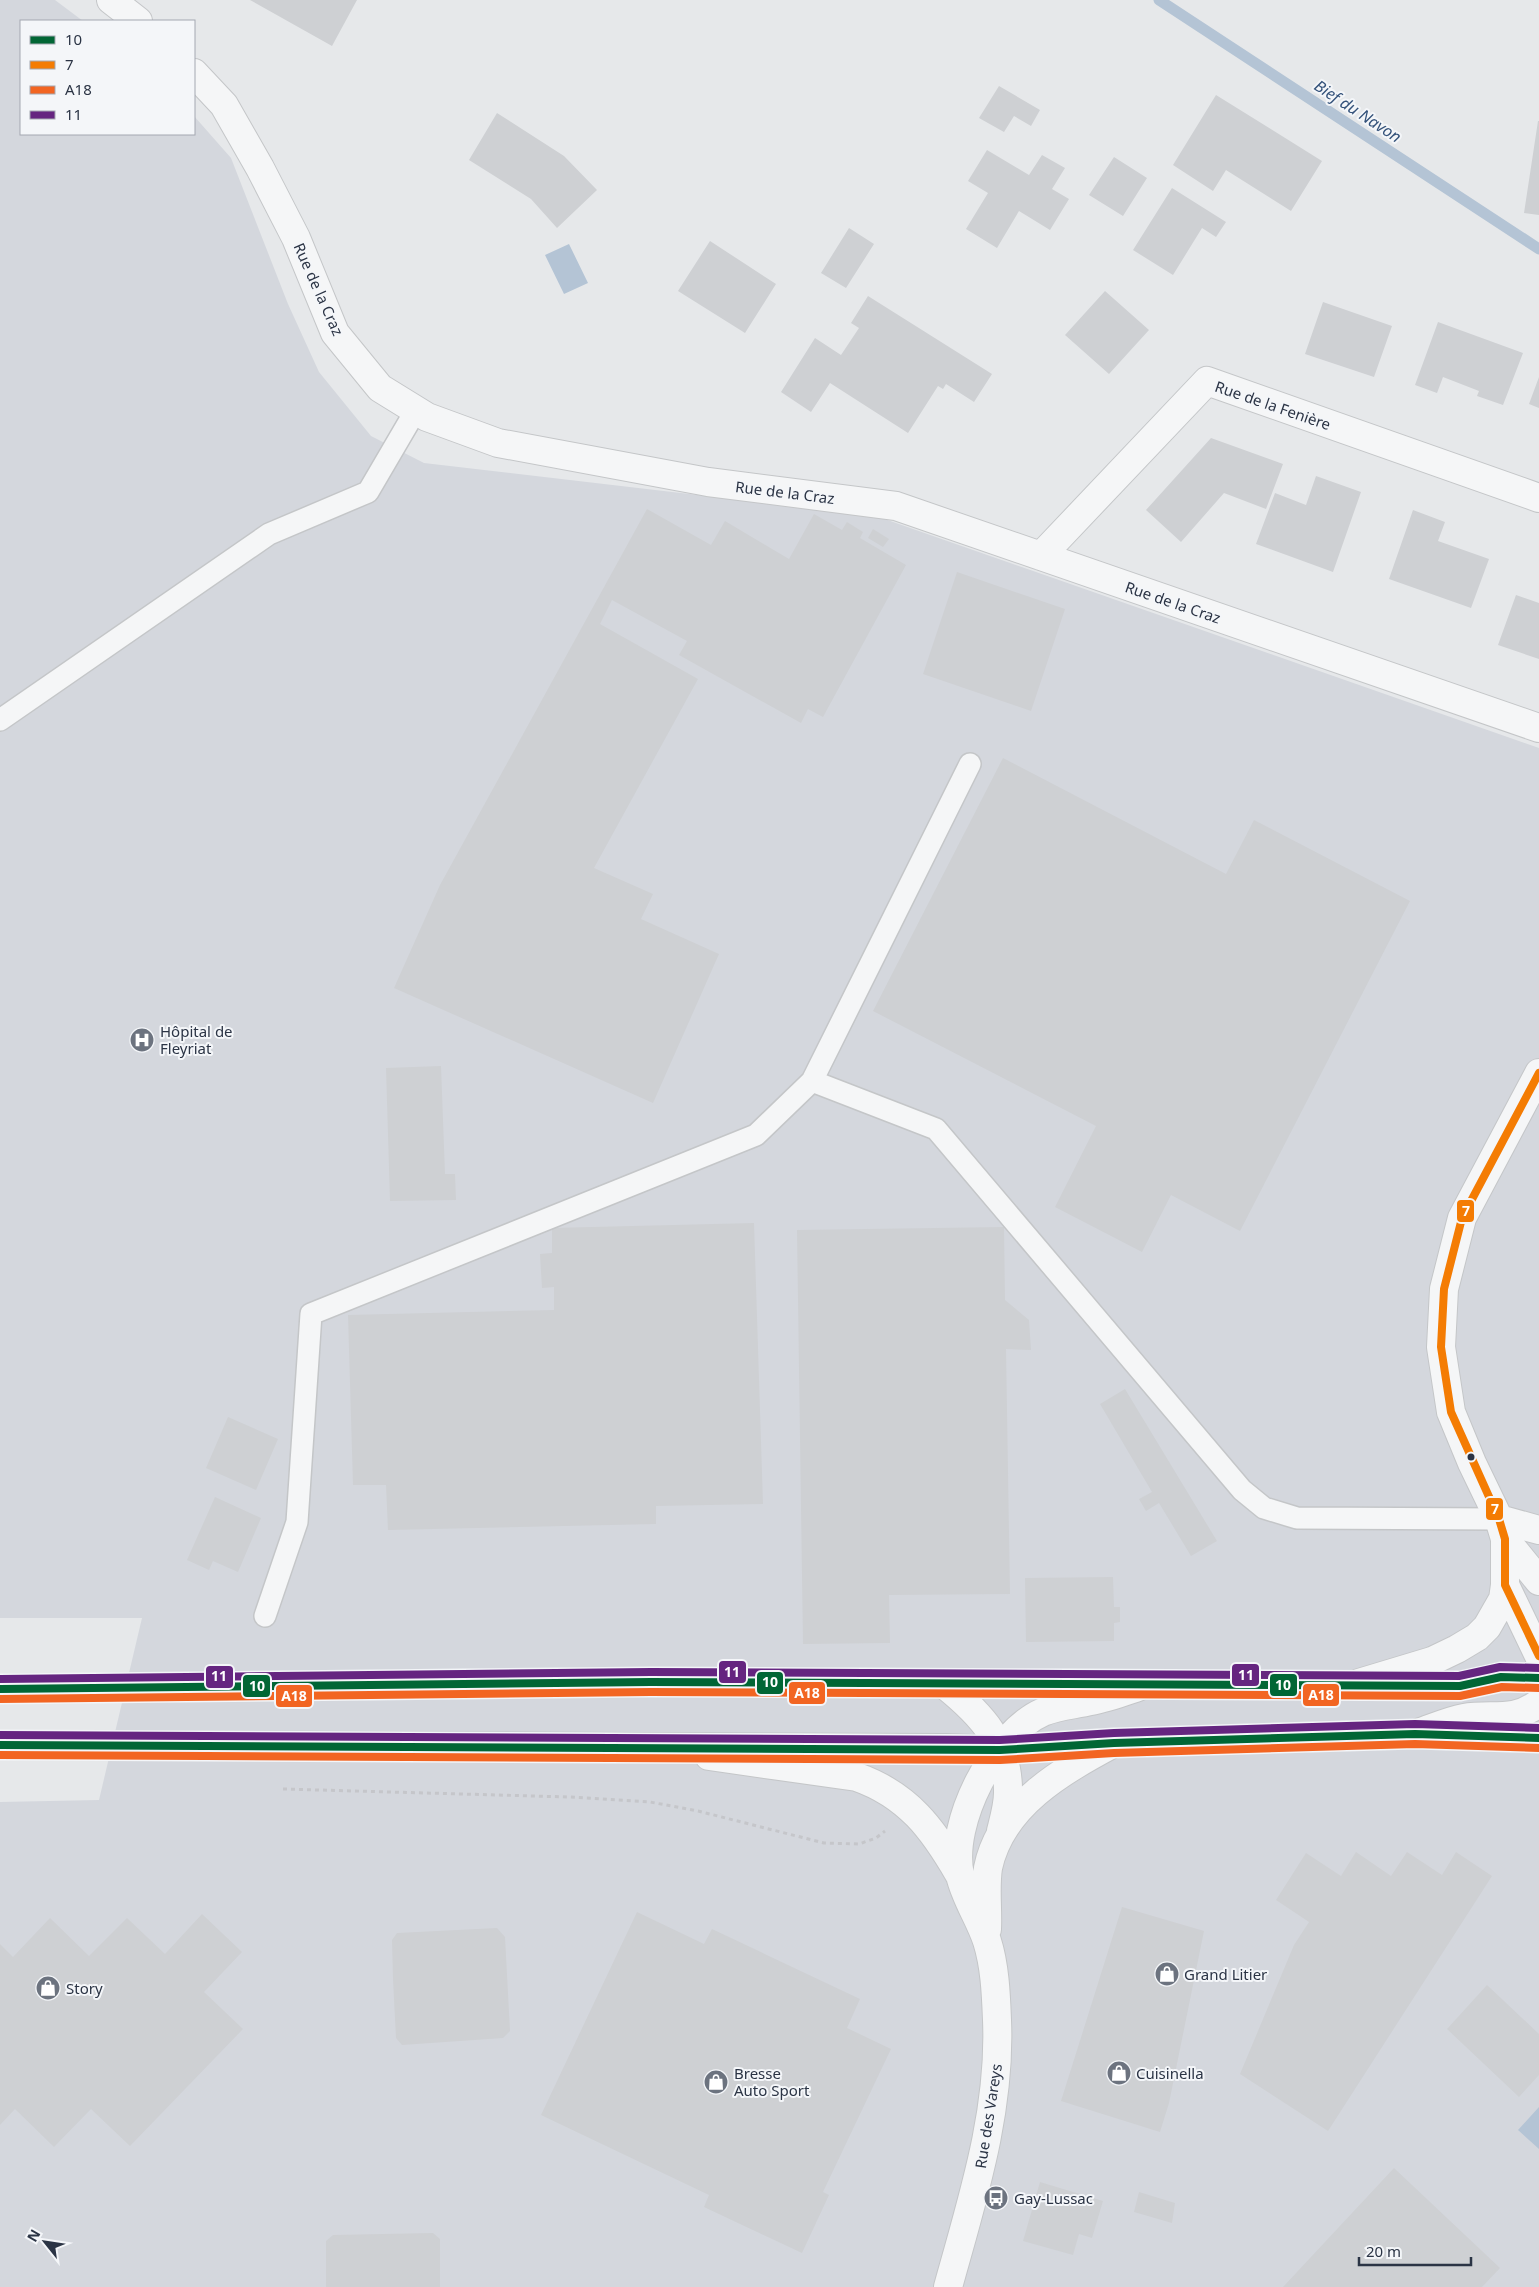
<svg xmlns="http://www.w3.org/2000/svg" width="1539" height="2287" viewBox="0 0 1539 2287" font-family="'Noto Sans',sans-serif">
	<rect width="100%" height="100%" fill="#e6e8ea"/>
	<path fill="#d4d7dd" d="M0 0H55L83 21H21V134H194V116L231 158 288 304 319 372 371 436 424 463 876 516 1539 748V2287H0V1802L99 1800 142 1618H0Z"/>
	<path fill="#b4c4d5" d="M569 244 588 283 564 294 545 255Z
		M1539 2107V2149L1518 2130Z"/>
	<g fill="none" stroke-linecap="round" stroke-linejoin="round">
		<path stroke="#b4c4d5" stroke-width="11" d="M1159 0 1539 249"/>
	</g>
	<path fill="#ced0d3" d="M250 0H357L332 46Z
		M999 86 1040 110 1031 126 1014 116 1004 132 979 118Z
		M1216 95 1322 161 1291 211 1226 170 1213 191 1173 165Z
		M497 113 564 156 597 190 557 228 531 199 469 160Z
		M1538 121H1539V215L1524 213Z
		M987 150 1029 175 1042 155 1065 168 1052 189 1069 199 1050 230 1019 211 997 248 966 229 988 193 968 181Z
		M1114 157 1147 178 1123 216 1089 195Z
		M1172 188 1226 222 1216 237 1202 228 1173 275 1133 250Z
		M849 228 874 244 846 288 821 273Z
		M710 241 776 284 745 333 678 291Z
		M1105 291 1149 330 1109 374 1065 335Z
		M868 296 992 374 974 402 946 384 943 389 938 386 908 433 830 383 811 412 781 392 815 338 841 355 859 328 851 323Z
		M1323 302 1392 326 1374 377 1305 354Z
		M1438 322 1523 353 1503 405 1477 396 1479 391 1443 377 1437 393 1415 385Z
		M1539 377V408L1529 404Z
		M1211 438 1283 464 1266 509 1224 493 1181 542 1146 510Z
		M1316 476 1361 492 1333 572 1256 544 1275 493 1306 505Z
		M647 509 711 545 725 521 789 559 814 514 842 530 847 522 863 532 860 538 906 565 823 717 808 709 801 723 679 655 687 641 612 600 600 624 698 679 594 868 653 894 641 919 719 954 653 1103 394 988 440 885Z
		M1413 510 1445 522 1438 541 1489 559 1471 608 1389 579Z
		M873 529 889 539 883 547 868 538Z
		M957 572 1065 609 1031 711 923 674Z
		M1516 595 1539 603V659L1498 645Z
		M1003 758 1226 874 1254 820 1410 901 1240 1231 1171 1195 1142 1252 1055 1207 1096 1126 873 1011Z
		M441 1066 445 1174H455L456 1200 390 1201 386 1068Z
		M754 1223 763 1504 656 1506V1524L388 1530 386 1485H353L348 1315 554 1310V1287L542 1288 540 1254 552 1253V1228Z
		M1004 1227 1005 1300 1029 1320 1031 1350 1006 1349 1010 1594 889 1595 890 1643 803 1644 797 1230Z
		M1125 1389 1217 1541 1191 1556 1159 1503 1146 1511 1139 1499 1152 1492 1100 1404Z
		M228 1417 278 1439 256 1490 206 1468Z
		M215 1497 261 1518 238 1572 213 1561 209 1570 187 1560Z
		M1113 1577 1114 1607H1120V1622L1114 1623V1641L1026 1642 1025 1578Z
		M1356 1852 1391 1876 1407 1852 1442 1875 1456 1852 1492 1876 1328 2131 1240 2074 1294 1945 1309 1922 1276 1900 1306 1853 1341 1876Z
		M1122 1907 1204 1931 1169 2103 1160 2132 1061 2101Z
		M637 1912 704 1944 712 1929 860 1999 847 2028 891 2049 823 2192 829 2195 802 2253 704 2207 709 2195 541 2115Z
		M202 1914 242 1952 204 1992 243 2029 130 2146 91 2109 54 2147 15 2109 0 2125V1944L13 1957 50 1918 89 1956 127 1918 165 1954Z
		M497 1928 505 1937 510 2031 503 2038 402 2045 396 2038 393 1979 392 1940 397 1933Z
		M1487 1985 1539 2034V2075L1519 2097 1447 2029Z
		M1394 2168 1500 2268 1482 2287H1283Z
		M1040 2182 1103 2201 1092 2238 1079 2234 1073 2255 1023 2241Z
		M1139 2192 1175 2203 1172 2223 1134 2212Z
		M433 2233 440 2239V2287H326V2241L333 2235Z"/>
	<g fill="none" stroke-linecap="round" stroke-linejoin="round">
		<defs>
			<path id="lane" d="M0 720 269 534 368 492 416 410
				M812 1081 970 764
				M265 1616 297 1522 311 1314 756 1135 812 1081 936 1129 1242 1490 1264 1508 1297 1518 1499 1519"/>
			<path id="street" d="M111 0 138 21
				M194 73 224 105 260 168 296 238 335 333 380 388 427 417 498 443 708 482 896 506 1539 728
				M1041 556 1207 381 1539 498
				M1499 1519 1539 1530
				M1505 1539 1539 1581
				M1505 1585 1539 1656
				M1359 1683 1432 1661 1457 1649 1477 1637 1487 1627 1503 1599 1505 1585V1539L1499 1519 1472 1463 1451 1412 1441 1347 1444 1289 1462 1218 1539 1073
				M945 1685C981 1714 1009 1743 1008 1793 1008 1805 1004 1819 1001 1831
				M1418 1733C1433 1728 1448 1721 1464 1718 1492 1713 1513 1723 1539 1703
				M709 1756 857 1777C908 1795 933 1829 959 1874
				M987 1929C988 1910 985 1887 988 1868 1001 1805 1062 1771 1114 1743
				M948 2287C972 2200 1001 2112 997 2020 996 1995 995 1966 987 1941 980 1919 965 1898 960 1875 948 1823 995 1733 1043 1712 1059 1705 1075 1705 1091 1701 1107 1698 1123 1692 1138 1687"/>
			<path id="primary" d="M0 1689 651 1682 1460 1686 1501 1677 1539 1678
				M0 1745 945 1748 1000 1750 1114 1743 1415 1734 1539 1738"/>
		</defs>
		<use href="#lane" stroke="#c4c6c8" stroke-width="24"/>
		<use href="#street" stroke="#c4c6c8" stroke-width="30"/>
		<use href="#primary" stroke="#c2c5c8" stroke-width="30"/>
		<path stroke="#c5c6ca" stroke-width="3" stroke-dasharray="4 4" stroke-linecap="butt" d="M283 1789 569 1797 650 1802 698 1811 824 1843 859 1844 876 1838 885 1831"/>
		<use href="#lane" stroke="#f5f6f7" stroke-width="21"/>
		<use href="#street" stroke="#f5f6f7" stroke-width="28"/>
		<use href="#primary" stroke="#f8f8f8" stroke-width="28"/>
		<defs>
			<path id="bus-1" d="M0 1689 651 1682 1460 1686 1501 1677 1539 1678
				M0 1745 1000 1750 1114 1743 1415 1734 1539 1738"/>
			<path id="bus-2" d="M1539 1073 1462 1218 1444 1289 1441 1347 1451 1412 1499 1519 1505 1539V1585L1539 1656"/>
			<path id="bus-3" d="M0 1699 651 1692 1460 1696 1502 1687 1539 1688
				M0 1755 1000 1760 1114 1753 1415 1744 1539 1748"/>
			<path id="bus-4" d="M0 1679 651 1672 1459 1676 1500 1667 1539 1668
				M0 1735 1000 1740 1114 1733 1415 1724 1539 1728"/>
		</defs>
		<use href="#bus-1" stroke="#f4f6f9" stroke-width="11"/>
		<use href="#bus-2" stroke="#f4f6f9" stroke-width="11"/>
		<use href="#bus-3" stroke="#f4f6f9" stroke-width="11"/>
		<use href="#bus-4" stroke="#f4f6f9" stroke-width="11"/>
		<use href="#bus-1" stroke="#016635" stroke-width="8"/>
		<use href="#bus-2" stroke="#f47c03" stroke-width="8"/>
		<use href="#bus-3" stroke="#f26522" stroke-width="8"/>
		<use href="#bus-4" stroke="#652580" stroke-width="8"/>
	</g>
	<defs>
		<symbol id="hospital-disc" viewBox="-11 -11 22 22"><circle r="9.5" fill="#6c737f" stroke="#f4f6f9"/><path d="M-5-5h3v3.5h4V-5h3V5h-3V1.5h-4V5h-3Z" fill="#fff"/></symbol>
		<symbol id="shop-disc" viewBox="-11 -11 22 22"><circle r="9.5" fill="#6c737f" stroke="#f4f6f9"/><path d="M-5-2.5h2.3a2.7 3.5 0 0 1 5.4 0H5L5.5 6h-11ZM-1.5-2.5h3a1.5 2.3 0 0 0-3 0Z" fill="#fff"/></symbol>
		<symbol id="bus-disc" viewBox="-11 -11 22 22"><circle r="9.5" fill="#6c737f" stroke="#f4f6f9"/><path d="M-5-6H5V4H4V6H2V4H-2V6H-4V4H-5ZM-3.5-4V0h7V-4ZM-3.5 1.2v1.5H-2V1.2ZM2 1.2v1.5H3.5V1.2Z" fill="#fff"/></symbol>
	</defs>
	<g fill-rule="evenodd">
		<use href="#hospital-disc" x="128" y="1026" width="28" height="28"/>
		<use href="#shop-disc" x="1153" y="1960" width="28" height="28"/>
		<use href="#shop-disc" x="34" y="1974" width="28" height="28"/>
		<use href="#shop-disc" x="1105" y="2059" width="28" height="28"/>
		<use href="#shop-disc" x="702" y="2068" width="28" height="28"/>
		<use href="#bus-disc" x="982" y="2184" width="28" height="28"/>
	</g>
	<circle fill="#2b3445" stroke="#f4f6f9" stroke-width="2" cx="1471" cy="1457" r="4.5"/>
	<g text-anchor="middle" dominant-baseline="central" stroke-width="4" stroke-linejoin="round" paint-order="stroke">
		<g font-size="15" fill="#2b3445" stroke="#f4f6f9">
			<text transform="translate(319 289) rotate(66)">Rue de la Craz</text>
			<text transform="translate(1273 405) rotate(19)">Rue de la Fenière</text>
			<text transform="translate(785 492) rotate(7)">Rue de la Craz</text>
			<text transform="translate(1173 602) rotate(19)">Rue de la Craz</text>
			<text transform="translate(988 2116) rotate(-81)">Rue des Vareys</text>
		</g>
		<g font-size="15" fill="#2b3445" stroke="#f4f6f9" text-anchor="start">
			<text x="160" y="1031">Hôpital de<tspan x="160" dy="17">Fleyriat</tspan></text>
			<text x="1184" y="1974">Grand Litier</text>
			<text x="66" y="1988">Story</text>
			<text x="734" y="2073">Bresse<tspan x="734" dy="17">Auto Sport</tspan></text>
			<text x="1136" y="2073">Cuisinella</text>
			<text x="1014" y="2198">Gay-Lussac</text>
		</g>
		<g font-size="16" font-style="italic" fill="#34527a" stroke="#f4f6f9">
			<text transform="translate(1358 111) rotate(33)">Bief du Navon</text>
		</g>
	</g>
	<g stroke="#f4f6f9" stroke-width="2">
		<rect x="1456" y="1199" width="19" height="24" rx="5" fill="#f47c03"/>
		<rect x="1485" y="1497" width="19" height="24" rx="5" fill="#f47c03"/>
		<rect x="718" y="1660" width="29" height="24" rx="5" fill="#652580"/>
		<rect x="1231" y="1663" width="29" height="24" rx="5" fill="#652580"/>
		<rect x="205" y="1665" width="29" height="24" rx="5" fill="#652580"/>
		<rect x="756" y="1671" width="28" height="24" rx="5" fill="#016635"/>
		<rect x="1269" y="1673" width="29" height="24" rx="5" fill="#016635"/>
		<rect x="242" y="1674" width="29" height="24" rx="5" fill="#016635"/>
		<rect x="788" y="1681" width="38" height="24" rx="5" fill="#f26522"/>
		<rect x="1302" y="1683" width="38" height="24" rx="5" fill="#f26522"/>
		<rect x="275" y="1684" width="38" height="24" rx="5" fill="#f26522"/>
	</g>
	<g font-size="14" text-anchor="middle" font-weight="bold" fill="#fff">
		<text x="1466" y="1216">7</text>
		<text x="1495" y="1514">7</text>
		<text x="732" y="1677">11</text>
		<text x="1246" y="1680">11</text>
		<text x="219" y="1681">11</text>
		<text x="770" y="1687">10</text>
		<text x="1283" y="1690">10</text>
		<text x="257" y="1691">10</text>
		<text x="807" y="1698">A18</text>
		<text x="1321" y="1700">A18</text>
		<text x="294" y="1701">A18</text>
	</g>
	<rect x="20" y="20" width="175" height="115" fill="#f4f6f9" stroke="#a4a8b1"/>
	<rect x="30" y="36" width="25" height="8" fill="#016635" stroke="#a4a8b1"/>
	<text x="65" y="45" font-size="15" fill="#2b3445">10</text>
	<rect x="30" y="61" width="25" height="8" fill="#f47c03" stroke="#a4a8b1"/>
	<text x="65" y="70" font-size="15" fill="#2b3445">7</text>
	<rect x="30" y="86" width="25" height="8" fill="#f26522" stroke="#a4a8b1"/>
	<text x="65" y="95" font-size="15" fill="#2b3445">A18</text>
	<rect x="30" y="111" width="25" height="8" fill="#652580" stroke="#a4a8b1"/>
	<text x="65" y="120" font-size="15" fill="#2b3445">11</text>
	<g transform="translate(45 2242) rotate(300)" stroke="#f4f6f9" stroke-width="4" paint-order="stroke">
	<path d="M0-4L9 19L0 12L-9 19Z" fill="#2b3445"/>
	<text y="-8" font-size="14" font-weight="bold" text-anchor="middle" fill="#2b3445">N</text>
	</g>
	<path d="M1359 2257v8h112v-8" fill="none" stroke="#2b3445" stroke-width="2.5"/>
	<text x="1366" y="2257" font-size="15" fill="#2b3445" stroke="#f4f6f9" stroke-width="4" paint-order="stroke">20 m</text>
</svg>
